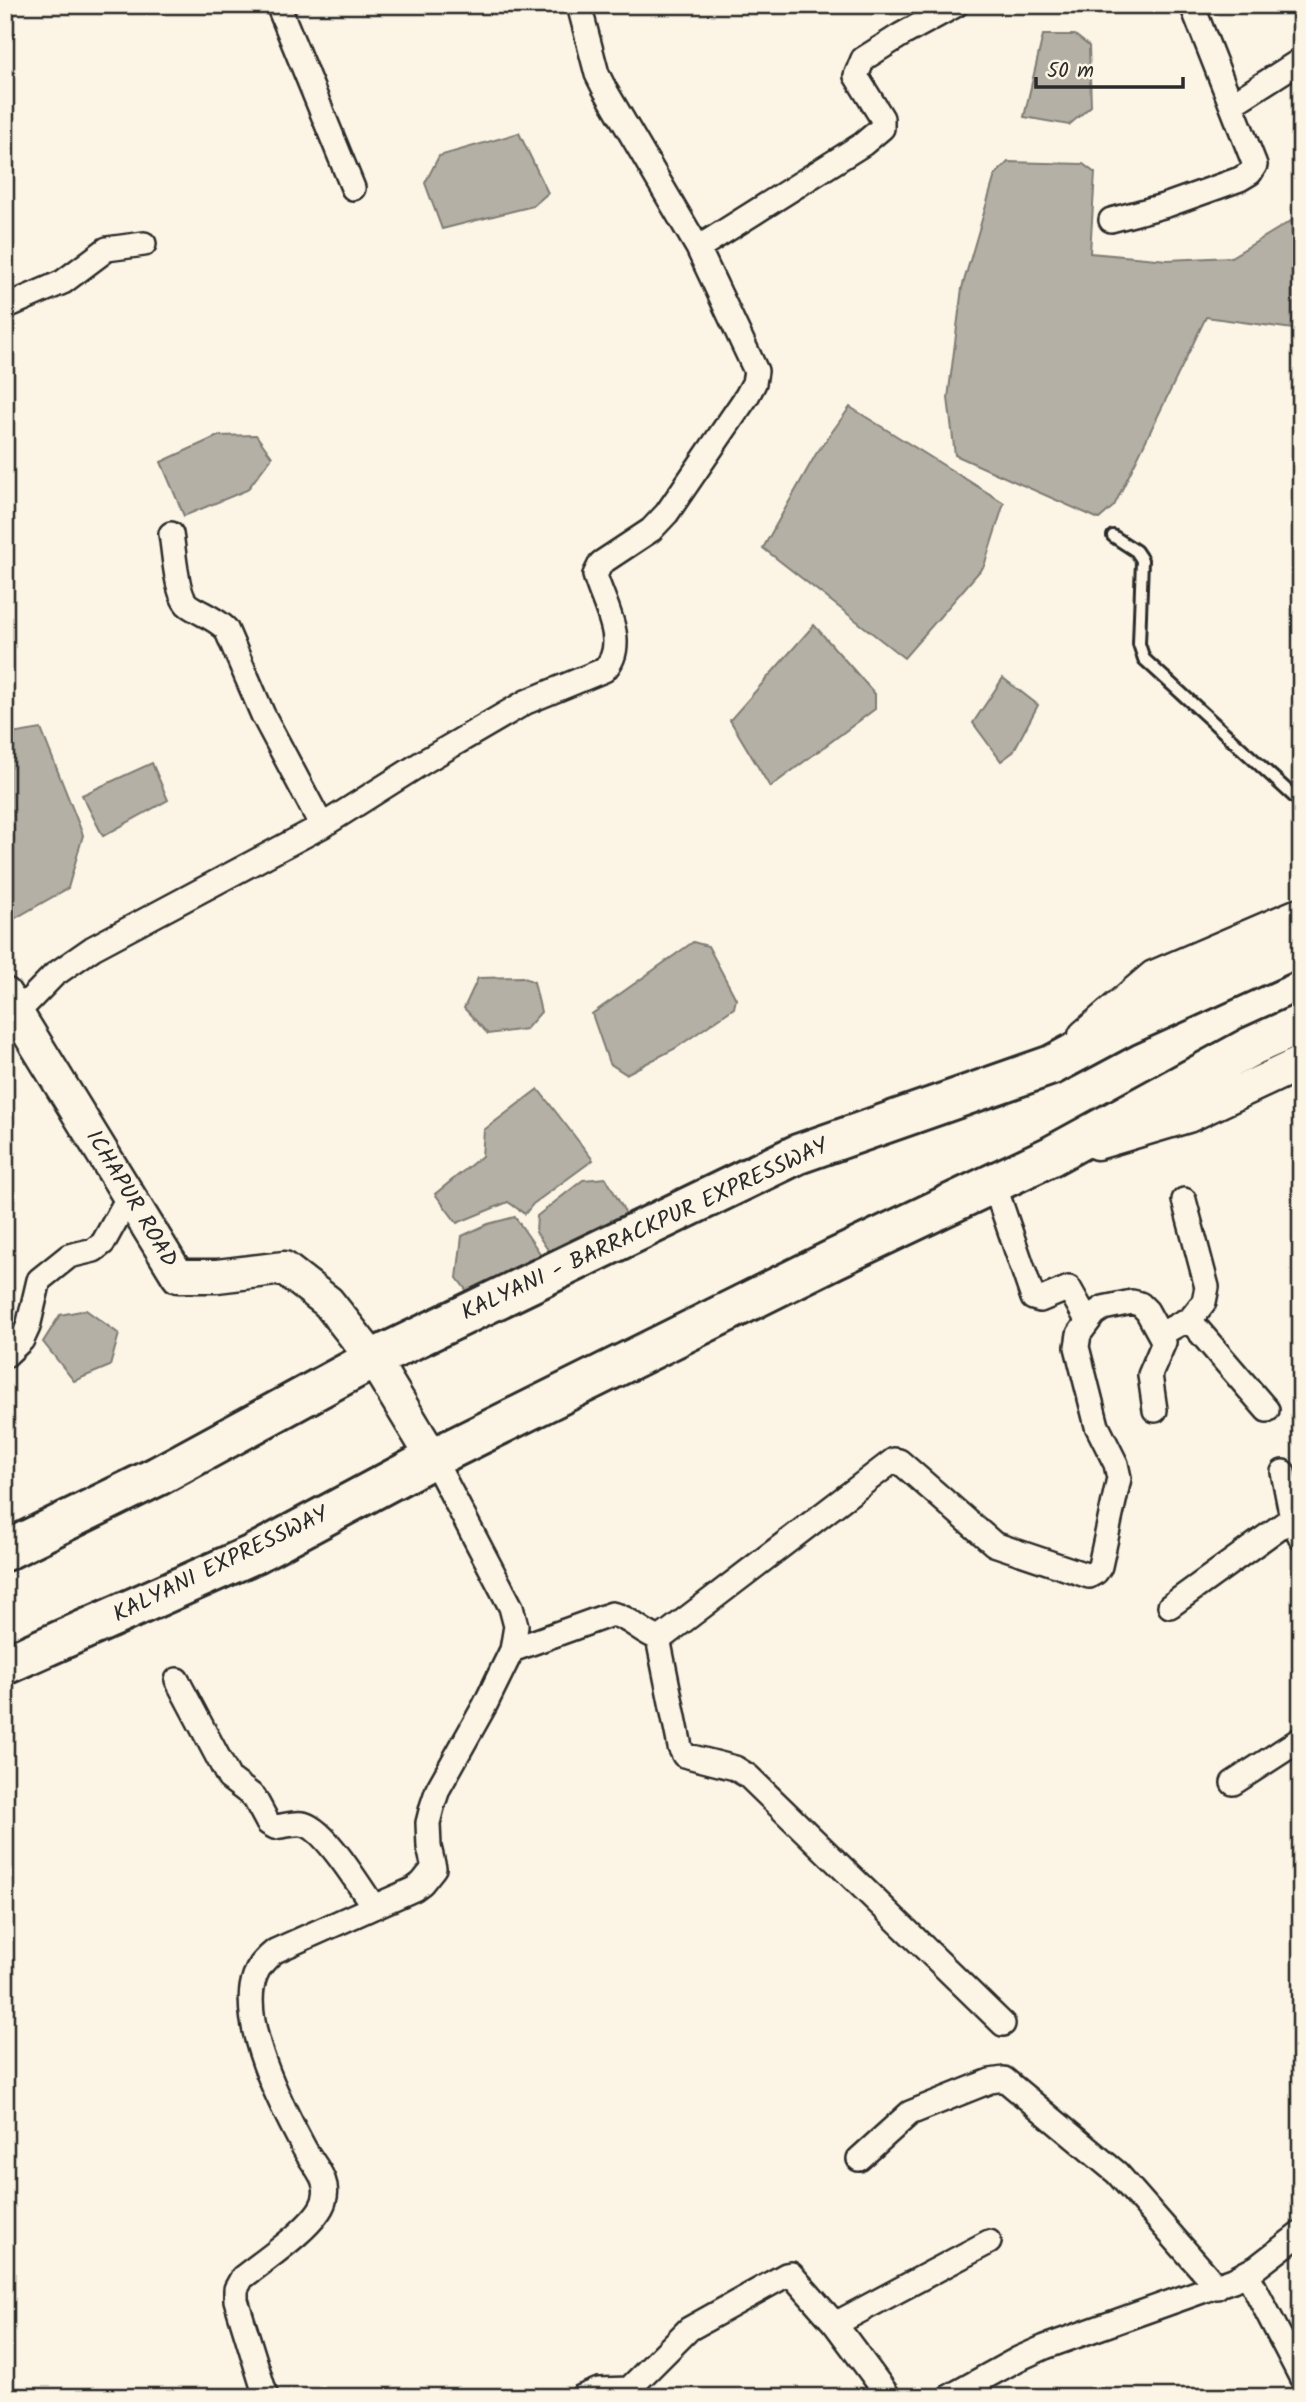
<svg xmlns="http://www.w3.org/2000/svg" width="1306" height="2402" viewBox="0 0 1306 2402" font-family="Kalam,sans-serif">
	<rect width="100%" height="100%" fill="#fcf5e5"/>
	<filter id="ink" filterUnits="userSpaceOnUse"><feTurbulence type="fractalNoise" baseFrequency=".0143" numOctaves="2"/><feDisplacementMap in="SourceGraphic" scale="14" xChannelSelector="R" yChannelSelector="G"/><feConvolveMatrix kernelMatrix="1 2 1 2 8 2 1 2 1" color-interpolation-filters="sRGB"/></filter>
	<g filter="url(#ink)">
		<path fill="#b4b0a5" stroke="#7d7b74" stroke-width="2" d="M1043 35H1075L1089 46 1091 106 1069 125 1024 117Z
			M519 133 548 193 533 206 442 229 425 183 439 156Z
			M1008 162 1083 164 1095 173 1090 253 1168 260 1231 257 1301 215V330L1206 317 1114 506 1099 519 955 455 948 398 962 288 995 175Z
			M850 407 1004 503 984 566 904 658 763 548 816 454Z
			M256 435 272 457 247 490 184 516 161 462 218 436Z
			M814 625 875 694V709L770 787 730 720Z
			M1003 678 1038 705 1013 752 1001 761 973 723Z
			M41 729 83 835 68 888 5 924V735Z
			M152 763 168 800 103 836 82 795Z
			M693 942 708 946 736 999 734 1008 676 1048 626 1074 609 1063 592 1014Z
			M522 977 534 982 541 1012 526 1029 488 1034 464 1008 478 978Z
			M538 1089 593 1160 533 1204 525 1214 508 1202 457 1223 435 1194 482 1156 484 1130Z
			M606 1178 634 1228 568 1280 536 1232 537 1216 583 1180Z
			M515 1217 546 1262 477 1304 457 1278 462 1236 488 1224Z
			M86 1310 119 1334 110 1366 74 1381 43 1342 60 1315Z"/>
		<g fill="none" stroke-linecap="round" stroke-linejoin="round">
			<defs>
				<path id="lane" d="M1113 536 1136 551 1142 560 1139 644 1144 659 1301 803"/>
				<path id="street" d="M278 5 353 188
					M1232 104 1301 60
					M1111 220 1167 205 1240 179 1250 173 1255 165 1192 5
					M698 248 863 144 882 128V118L856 76 863 59 901 35 956 5
					M5 307 63 282 107 249 144 244
					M171 534C174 550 176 595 188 605 201 614 215 618 226 629L263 715 322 826
					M17 1013 54 975 93 948 322 826 425 761 526 702 604 670C630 644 603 604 595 575L601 563 651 530 667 513 747 396 754 383 756 371 698 248 604 88 597 74 579 5
					M994 1184 1033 1298 1040 1300 1069 1288 1087 1320
					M1184 1200 1207 1287 1204 1302 1189 1321
					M1161 1334 1183 1322 1193 1324 1267 1410
					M5 1356 22 1340 28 1327 39 1280 69 1256 94 1250 103 1243 129 1196
					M1283 1472 1292 1518 1301 1538
					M1170 1606 1292 1518
					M658 1638 680 1747 684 1755 735 1768 748 1776 1003 2024
					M512 1650 612 1614C629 1617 641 1632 658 1638L665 1635 894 1460 899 1461 994 1544 1089 1576 1096 1572 1100 1566 1119 1478 1116 1464 1097 1426 1077 1347 1079 1334 1094 1314 1103 1308 1132 1302 1140 1304 1147 1311 1164 1342 1150 1375 1155 1410
					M177 1680 229 1778 254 1797 268 1823 275 1827C283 1826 294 1823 302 1824 324 1826 361 1889 374 1907
					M1233 1783 1301 1739
					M859 2159 910 2113 990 2081 1004 2079 1117 2173 1217 2287
					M1247 2273 1301 2377
					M835 2324 989 2242
					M266 2397 236 2300V2289L242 2278C263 2261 317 2225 324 2201 331 2180 313 2165 304 2148 282 2107 238 2023 255 1976 259 1965 266 1958 275 1951L414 1889 422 1883 434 1868 429 1847 428 1823 432 1807 438 1789 485 1705 512 1650 516 1626 511 1607 433 1458
					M582 2397 599 2390 629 2389 689 2329 786 2275 791 2274 835 2324 889 2397
					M949 2397 1018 2359 1045 2347 1233 2280 1257 2267 1301 2233"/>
				<path id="secondary" d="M5 994 178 1276H217L284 1268 328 1302 373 1359 433 1458
					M1085 1036 1154 977 1301 914
					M1097 1143 1188 1116 1301 1063"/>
				<path id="highway" d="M5 1551 158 1476 373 1359 798 1154 1052 1065 1123 1027 1301 946
					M5 1665 254 1554 433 1458 834 1259 1051 1156 1252 1046 1301 1024"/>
			</defs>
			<use href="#lane" stroke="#2b2b2b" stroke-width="16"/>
			<use href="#street" stroke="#2b2b2b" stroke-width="28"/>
			<use href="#secondary" stroke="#2b2b2b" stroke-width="37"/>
			<use href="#highway" stroke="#2b2b2b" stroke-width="44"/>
			<use href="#lane" stroke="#fcf5e5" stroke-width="10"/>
			<use href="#street" stroke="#fcf5e5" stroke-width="23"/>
			<use href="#secondary" stroke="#fcf5e5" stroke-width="32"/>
			<use href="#highway" stroke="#fcf5e5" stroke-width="38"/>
		</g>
	</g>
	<g text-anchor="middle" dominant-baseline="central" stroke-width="5" stroke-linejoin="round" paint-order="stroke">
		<g font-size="23" fill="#2b2b2b" stroke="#fcf5e5">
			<text transform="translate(131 1199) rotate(59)">ICHAPUR ROAD</text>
			<text transform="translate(645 1230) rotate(-25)">KALYANI - BARRACKPUR EXPRESSWAY</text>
			<text transform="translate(221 1565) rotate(-26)">KALYANI EXPRESSWAY</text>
		</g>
	</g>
	<rect width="1306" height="2402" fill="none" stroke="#fcf5e5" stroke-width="28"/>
	<rect x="14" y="14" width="1278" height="2374" fill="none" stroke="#2b2b2b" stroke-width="2.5" filter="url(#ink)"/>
	<path d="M1036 77v10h147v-10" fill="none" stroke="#2b2b2b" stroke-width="3.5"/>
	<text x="1047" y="77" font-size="21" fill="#2b2b2b" stroke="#fcf5e5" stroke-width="5" paint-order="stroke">50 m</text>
</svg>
